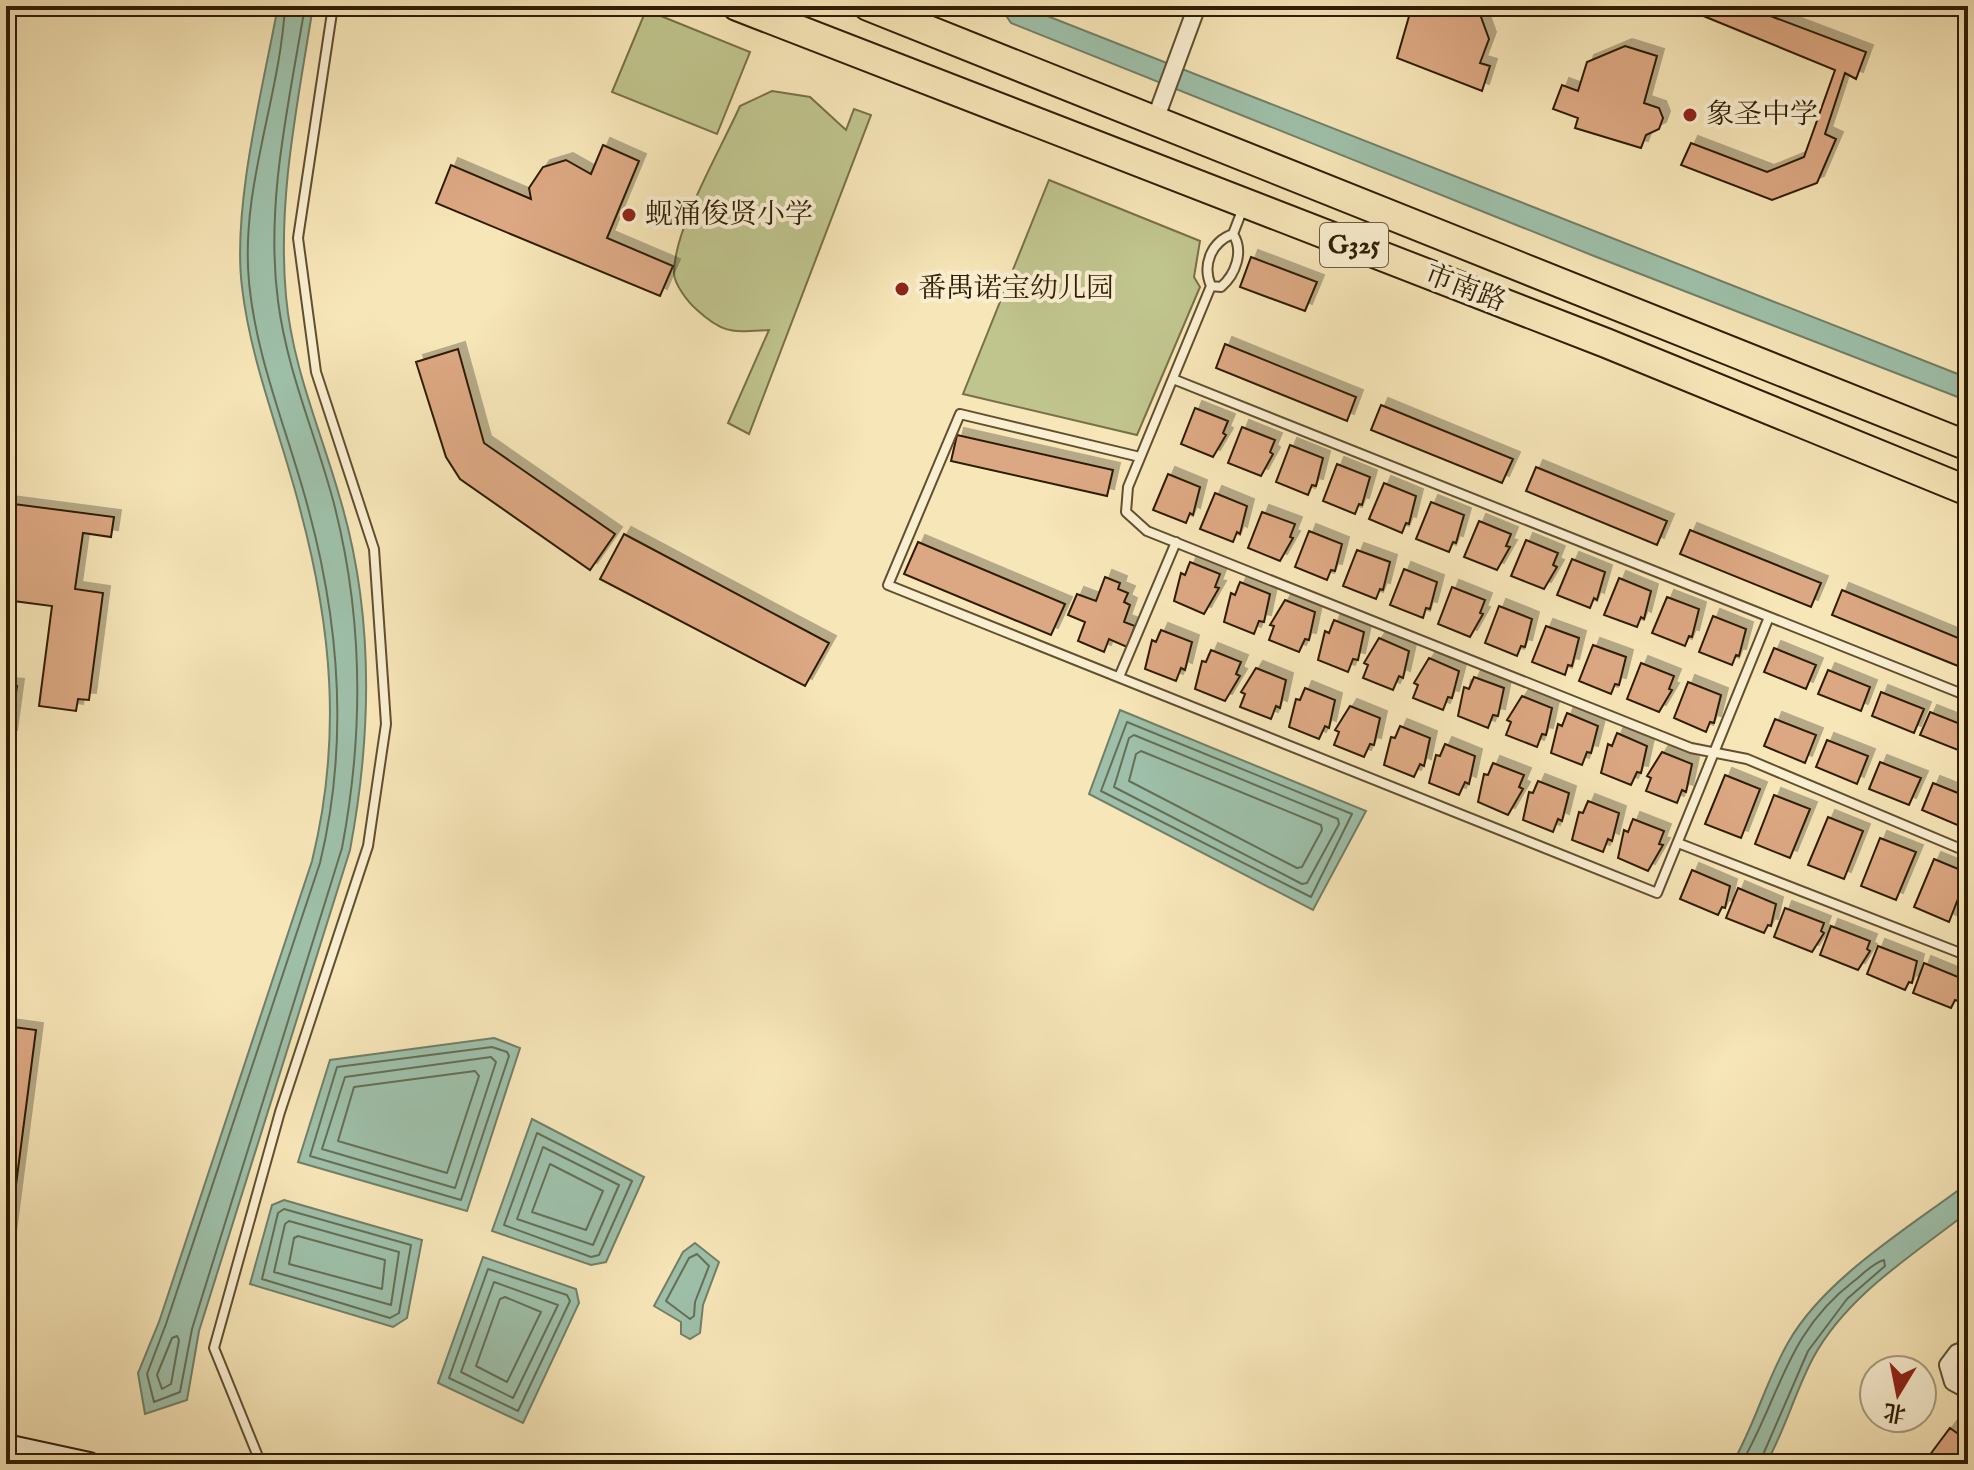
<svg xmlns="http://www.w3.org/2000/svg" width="1974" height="1470" viewBox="0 0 1974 1470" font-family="'IM FELL English','Noto Serif SC',serif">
	<defs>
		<filter id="shadow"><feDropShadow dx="7" dy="-7" stdDeviation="0" flood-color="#0004"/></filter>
	</defs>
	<rect width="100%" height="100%" fill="#f7e6b8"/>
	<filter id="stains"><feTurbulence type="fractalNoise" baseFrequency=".0025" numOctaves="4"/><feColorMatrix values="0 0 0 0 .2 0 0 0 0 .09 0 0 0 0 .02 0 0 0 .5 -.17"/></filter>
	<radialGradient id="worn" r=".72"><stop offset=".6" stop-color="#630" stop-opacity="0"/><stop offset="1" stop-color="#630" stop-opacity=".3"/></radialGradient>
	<path fill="#c0c48d" stroke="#787048" stroke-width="2" d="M646 10 750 52 717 134 612 92Z
		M772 91 810 97 846 130 854 109 871 115 749 434 728 423 769 330C733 332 724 335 696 309 688 302 674 284 674 273 674 228 721 149 740 106Z
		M1049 180 1200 241 1194 277 1200 287 1137 435 963 394Z"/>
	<path fill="#9ec0aa" stroke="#727f67" stroke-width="2" d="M278 6H313C298 102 277 198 286 296 292 365 320 429 339 495 374 610 372 733 350 850L199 1331 187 1400 145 1414 138 1373 159 1322 312 861C342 739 332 628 300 509 281 434 251 364 242 287 232 207 263 87 278 6Z
		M1006 6H1022L1968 378V401L1594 256 1011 23 1001 8Z
		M1120 710 1366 811 1313 910 1089 794Z
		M494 1038 520 1048 467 1211 298 1162 330 1060Z
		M532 1119 644 1177 606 1262 591 1265 492 1231Z
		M1968 1183V1212C1913 1255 1847 1295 1813 1358 1795 1392 1785 1430 1766 1464H1732C1755 1425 1766 1380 1789 1341 1826 1277 1910 1227 1968 1183Z
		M284 1200 422 1240 407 1318 393 1327 250 1284 272 1205Z
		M695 1243 719 1262 703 1305 700 1333 690 1339 681 1334V1322L654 1306 683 1252Z
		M483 1257 576 1289 579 1303 523 1423 438 1383Z"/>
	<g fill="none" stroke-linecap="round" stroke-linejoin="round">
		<path stroke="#666e56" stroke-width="2" d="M285 6C280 98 240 188 249 282 256 358 287 430 307 504 340 623 349 743 320 863L166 1324 147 1374 154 1402 180 1392 192 1329 342 848C364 732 363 614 333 500 315 433 287 371 278 301 265 203 289 103 305 6
			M1127 722 1352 814 1311 897 1101 791Z
			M1134 735 1338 819 1339 824 1307 883 1302 884 1114 787 1129 738Z
			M1141 751 1321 825 1322 830 1302 867 1297 868 1129 781 1136 754Z
			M492 1047 507 1052 509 1056 461 1200 310 1156 337 1067Z
			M491 1057 496 1062 455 1188 322 1149 345 1077Z
			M475 1071 479 1076 447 1173 338 1141 354 1087Z
			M537 1133 632 1181 599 1255 591 1257 504 1225Z
			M543 1147 619 1185 593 1245 517 1219Z
			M550 1164 603 1191 586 1230 532 1212Z
			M284 1209 411 1245 399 1313 390 1318 262 1279 278 1213Z
			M289 1221 399 1252 391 1305 274 1272 285 1224Z
			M298 1236 385 1260 382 1289 289 1264 294 1238Z
			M697 1254 709 1266 695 1302 694 1316 690 1319 666 1301 689 1258Z
			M488 1269 567 1295 570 1301 518 1411 449 1378Z
			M494 1282 558 1305 513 1398 461 1372Z
			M505 1297 541 1312 507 1382 476 1366 500 1299Z
			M177 1336 179 1340 171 1384 162 1389 157 1375 172 1338Z
			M1741 1464C1781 1395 1786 1333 1854 1281 1863 1274 1873 1263 1884 1260L1885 1266 1847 1299 1808 1351 1759 1464"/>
	</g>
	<path fill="#dca883" stroke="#2f1d03" stroke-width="2" filter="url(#shadow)" d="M1412 6H1477L1489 39 1480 63 1490 66 1482 91 1397 58Z
		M1679 6H1744L1866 52 1856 79 1845 73 1825 134 1836 139 1817 183 1772 200 1681 165 1691 143 1767 172 1804 157 1835 70Z
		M1625 46 1657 56 1644 103 1659 108 1663 118 1659 129 1646 135 1641 148 1575 128 1578 118 1553 109 1562 85 1578 91 1587 62Z
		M603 145 639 161 607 238 673 266 660 296 436 203 451 165 531 199 529 188 543 167 566 160 591 174Z
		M1251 257 1317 282 1305 311 1240 287Z
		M1225 344 1356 397 1347 421 1216 368Z
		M458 349 484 443 615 534 590 570 460 479 446 457 416 362Z
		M1381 405 1513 459 1502 483 1371 430Z
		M1195 408 1228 421 1223 433 1226 435 1213 457 1181 444Z
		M1242 427 1275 440 1270 452 1273 454 1261 476 1228 463Z
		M957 435 1113 470 1107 496 951 461Z
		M1290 445 1323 458 1316 486 1312 485 1308 495 1276 482Z
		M1337 464 1370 477 1362 505 1359 504 1355 514 1323 501Z
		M1536 467 1667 521 1657 545 1526 491Z
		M1168 474 1200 487 1193 515 1190 513 1186 523 1153 510Z
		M1384 483 1416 496 1409 524 1406 523 1402 533 1369 519Z
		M1215 493 1247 506 1240 534 1237 532 1233 542 1200 529Z
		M1431 502 1464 515 1456 543 1453 542 1449 552 1416 539Z
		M6 503 114 517 111 537 83 533 75 589 103 593 89 700 78 699 76 711 39 706 52 606 6 600Z
		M1262 512 1295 524 1290 537 1293 538 1280 561 1248 548Z
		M1479 521 1511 534 1506 546 1510 547 1497 570 1464 557Z
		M1690 530 1821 583 1811 607 1680 554Z
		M1309 531 1342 544 1335 571 1331 570 1327 580 1295 567Z
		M624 534 829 643 805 686 600 579Z
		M1526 540 1558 553 1553 565 1557 567 1544 589 1511 576Z
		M918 542 1065 604 1051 635 904 574Z
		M1357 550 1390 562 1383 590 1380 589 1376 599 1343 586Z
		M1572 559 1605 572 1597 600 1594 598 1590 608 1557 595Z
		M1190 562 1220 574 1215 587 1219 588 1204 614 1174 601 1181 573 1185 575Z
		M1404 569 1437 582 1430 609 1426 608 1423 618 1390 605Z
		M1105 577 1120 583 1118 589 1128 593 1124 602 1130 605 1124 622 1135 626 1127 647 1109 639 1104 652 1078 641 1085 622 1068 615 1077 594 1096 601Z
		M1619 578 1651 591 1644 619 1641 617 1637 627 1604 615Z
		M1240 582 1270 594 1264 622 1259 621 1254 634 1224 622 1231 593 1235 595Z
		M1452 587 1485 600 1480 613 1483 614 1470 637 1438 624Z
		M1842 590 1968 642 1963 668 1832 615Z
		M1667 597 1699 609 1692 637 1689 636 1685 646 1652 633Z
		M1285 600 1315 612 1309 640 1305 639 1299 652 1269 640 1274 626 1270 625Z
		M1499 606 1532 619 1525 647 1521 646 1517 656 1485 643Z
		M1713 616 1746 629 1739 656 1736 655 1732 665 1699 652Z
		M1334 620 1364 632 1358 660 1353 659 1348 672 1318 660 1325 631 1329 633Z
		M1546 626 1579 638 1572 666 1568 665 1565 675 1532 662Z
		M1161 630 1192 642 1185 670 1181 668 1176 681 1145 669 1152 640 1156 642Z
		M1379 638 1409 651 1403 678 1399 676 1393 690 1363 678 1368 665 1364 663Z
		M1593 645 1626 657 1619 685 1615 684 1611 694 1579 681Z
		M1774 648 1816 665 1806 689 1764 672Z
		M1211 650 1241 662 1236 674 1240 676 1225 701 1195 689 1202 661 1206 662Z
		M1429 658 1459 671 1452 698 1448 697 1443 710 1413 698 1418 685 1414 683Z
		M1641 663 1674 676 1669 689 1672 690 1659 712 1627 699Z
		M1256 668 1286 680 1280 708 1276 706 1271 719 1240 707 1245 694 1241 692Z
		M1828 670 1870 687 1861 711 1818 694Z
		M1474 677 1504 688 1498 716 1493 715 1488 728 1458 716 1464 687 1469 689Z
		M1688 682 1721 695 1714 723 1710 722 1706 732 1674 718Z
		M6 685 17 686 10 737 6 736Z
		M1305 688 1335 700 1329 728 1325 726 1319 739 1289 727 1296 699 1300 700Z
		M1881 692 1924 709 1914 733 1872 716Z
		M1522 696 1552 708 1546 735 1542 734 1537 747 1506 735 1511 722 1507 720Z
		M1350 706 1380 718 1374 745 1370 744 1364 757 1334 745 1339 732 1335 730Z
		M1930 712 1968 727 1963 752 1920 735Z
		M1567 713 1598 726 1591 753 1587 752 1582 765 1551 753 1558 724 1562 726Z
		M1775 719 1816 735 1805 763 1764 746Z
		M1400 726 1430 738 1424 766 1420 764 1414 777 1384 765 1391 737 1395 738Z
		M1617 733 1647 746 1641 773 1637 772 1631 785 1601 773 1608 744 1612 746Z
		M1827 740 1868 756 1857 784 1816 767Z
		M1445 744 1475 756 1469 784 1465 782 1459 795 1429 783 1436 755 1440 756Z
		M1662 752 1692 764 1686 792 1682 790 1677 803 1646 791 1651 778 1647 776Z
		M1880 762 1921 778 1909 805 1869 789Z
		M1493 763 1524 775 1519 787 1523 789 1508 815 1478 802 1484 774 1488 775Z
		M1725 775 1760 789 1741 838 1705 824Z
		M1538 781 1569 793 1562 821 1558 819 1553 832 1523 820 1529 792 1533 793Z
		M1933 783 1968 797V813L1962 827 1922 810Z
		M1774 795 1810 809 1790 858 1755 844Z
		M1588 801 1619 813 1612 841 1608 839 1603 852 1572 840 1579 812 1583 813Z
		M1828 817 1863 831 1844 879 1808 865Z
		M1633 819 1664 831 1659 844 1663 845 1648 871 1618 858 1624 830 1628 832Z
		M1880 838 1916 852 1896 900 1861 886Z
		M1934 859 1968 873 1949 922 1914 907Z
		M1692 870 1730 886 1725 908 1722 907 1718 915 1680 899Z
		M1738 888 1776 904 1771 926 1768 925 1764 933 1726 918Z
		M1785 908 1824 923 1821 931 1824 933 1812 952 1774 937Z
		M1831 926 1870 941 1867 949 1870 951 1858 970 1820 955Z
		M1878 946 1917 961 1912 983 1909 982 1905 990 1867 974Z
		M1924 963 1963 979 1958 1001 1955 1000 1951 1008 1913 993Z
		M6 1026 36 1030 6 1262Z
		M1950 1428 1968 1441V1464H1940L1929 1456Z"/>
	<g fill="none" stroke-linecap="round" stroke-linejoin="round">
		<defs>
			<path id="lane" d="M1233 234C1244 251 1236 274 1221 287L1211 286C1202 265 1211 242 1233 234Z
				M1233 234 1243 208
				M1211 286 1128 487 1126 512 1147 531 1691 748 1747 759 1968 852
				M1173 379 1960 693 1968 701
				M1140 457 960 414 888 585 1657 893 1769 617
				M1119 677 1176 542
				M1678 843 1968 956
				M261 1464 214 1348 280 1112 368 846 386 724 374 549 316 372 298 238 333 6"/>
			<path id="street" d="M1155 120 1197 6
				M1968 1349 1957 1353 1948 1365 1953 1382 1968 1390
				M1913 1464H1926"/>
			<path id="secondary" d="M6 1446 89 1464"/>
			<path id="highway" d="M737 6 1606 343 1968 491
				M868 6 1968 446"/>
		</defs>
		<use href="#lane" stroke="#614f30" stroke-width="12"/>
		<use href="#street" stroke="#614f30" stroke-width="20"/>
		<use href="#secondary" stroke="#2f1d03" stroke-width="26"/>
		<use href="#highway" stroke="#2f1d03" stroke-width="32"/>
		<use href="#lane" stroke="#faefd1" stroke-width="8"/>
		<use href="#street" stroke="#faefd1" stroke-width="16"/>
		<use href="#secondary" stroke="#faefd1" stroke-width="22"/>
		<use href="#highway" stroke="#f7e6b8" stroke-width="28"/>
	</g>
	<g fill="#8f2418" stroke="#faefd1" stroke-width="3">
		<circle cx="1690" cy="115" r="8"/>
		<circle cx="629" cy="215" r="8"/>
		<circle cx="902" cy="289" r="8"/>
	</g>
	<g text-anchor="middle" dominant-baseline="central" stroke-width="8" stroke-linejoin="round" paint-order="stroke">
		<rect fill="#faefd1" stroke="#6c5c41" stroke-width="2" x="1320" y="223" width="68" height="44" rx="6"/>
		<g font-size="26" font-weight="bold" fill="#2f1d03">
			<text x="1354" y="245">G325</text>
		</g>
		<g font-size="28" fill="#2f1d03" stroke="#faefd1" text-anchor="start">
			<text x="1706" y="115">象圣中学</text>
			<text x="645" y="215">蚬涌俊贤小学</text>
			<text x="918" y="289">番禺诺宝幼儿园</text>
		</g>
		<g font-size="28" fill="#2f1d03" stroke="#faefd1">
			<text transform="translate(1465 289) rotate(21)">市南路</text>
		</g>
	</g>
	<rect width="1974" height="1470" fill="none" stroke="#f7e6b8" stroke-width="32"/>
	<rect x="8" y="8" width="1958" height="1454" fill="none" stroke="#2f1d03" stroke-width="4"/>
	<rect x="16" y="16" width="1942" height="1438" fill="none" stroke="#2f1d03" stroke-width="2"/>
	<g transform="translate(1898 1394) rotate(190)"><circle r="38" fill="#faefd1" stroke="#a99b7f" stroke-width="2"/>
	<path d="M0-6L14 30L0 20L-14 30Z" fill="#8f2418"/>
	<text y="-12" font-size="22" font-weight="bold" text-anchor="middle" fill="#2f1d03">北</text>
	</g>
	<rect width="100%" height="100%" filter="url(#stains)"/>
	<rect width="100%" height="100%" fill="url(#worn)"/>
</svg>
